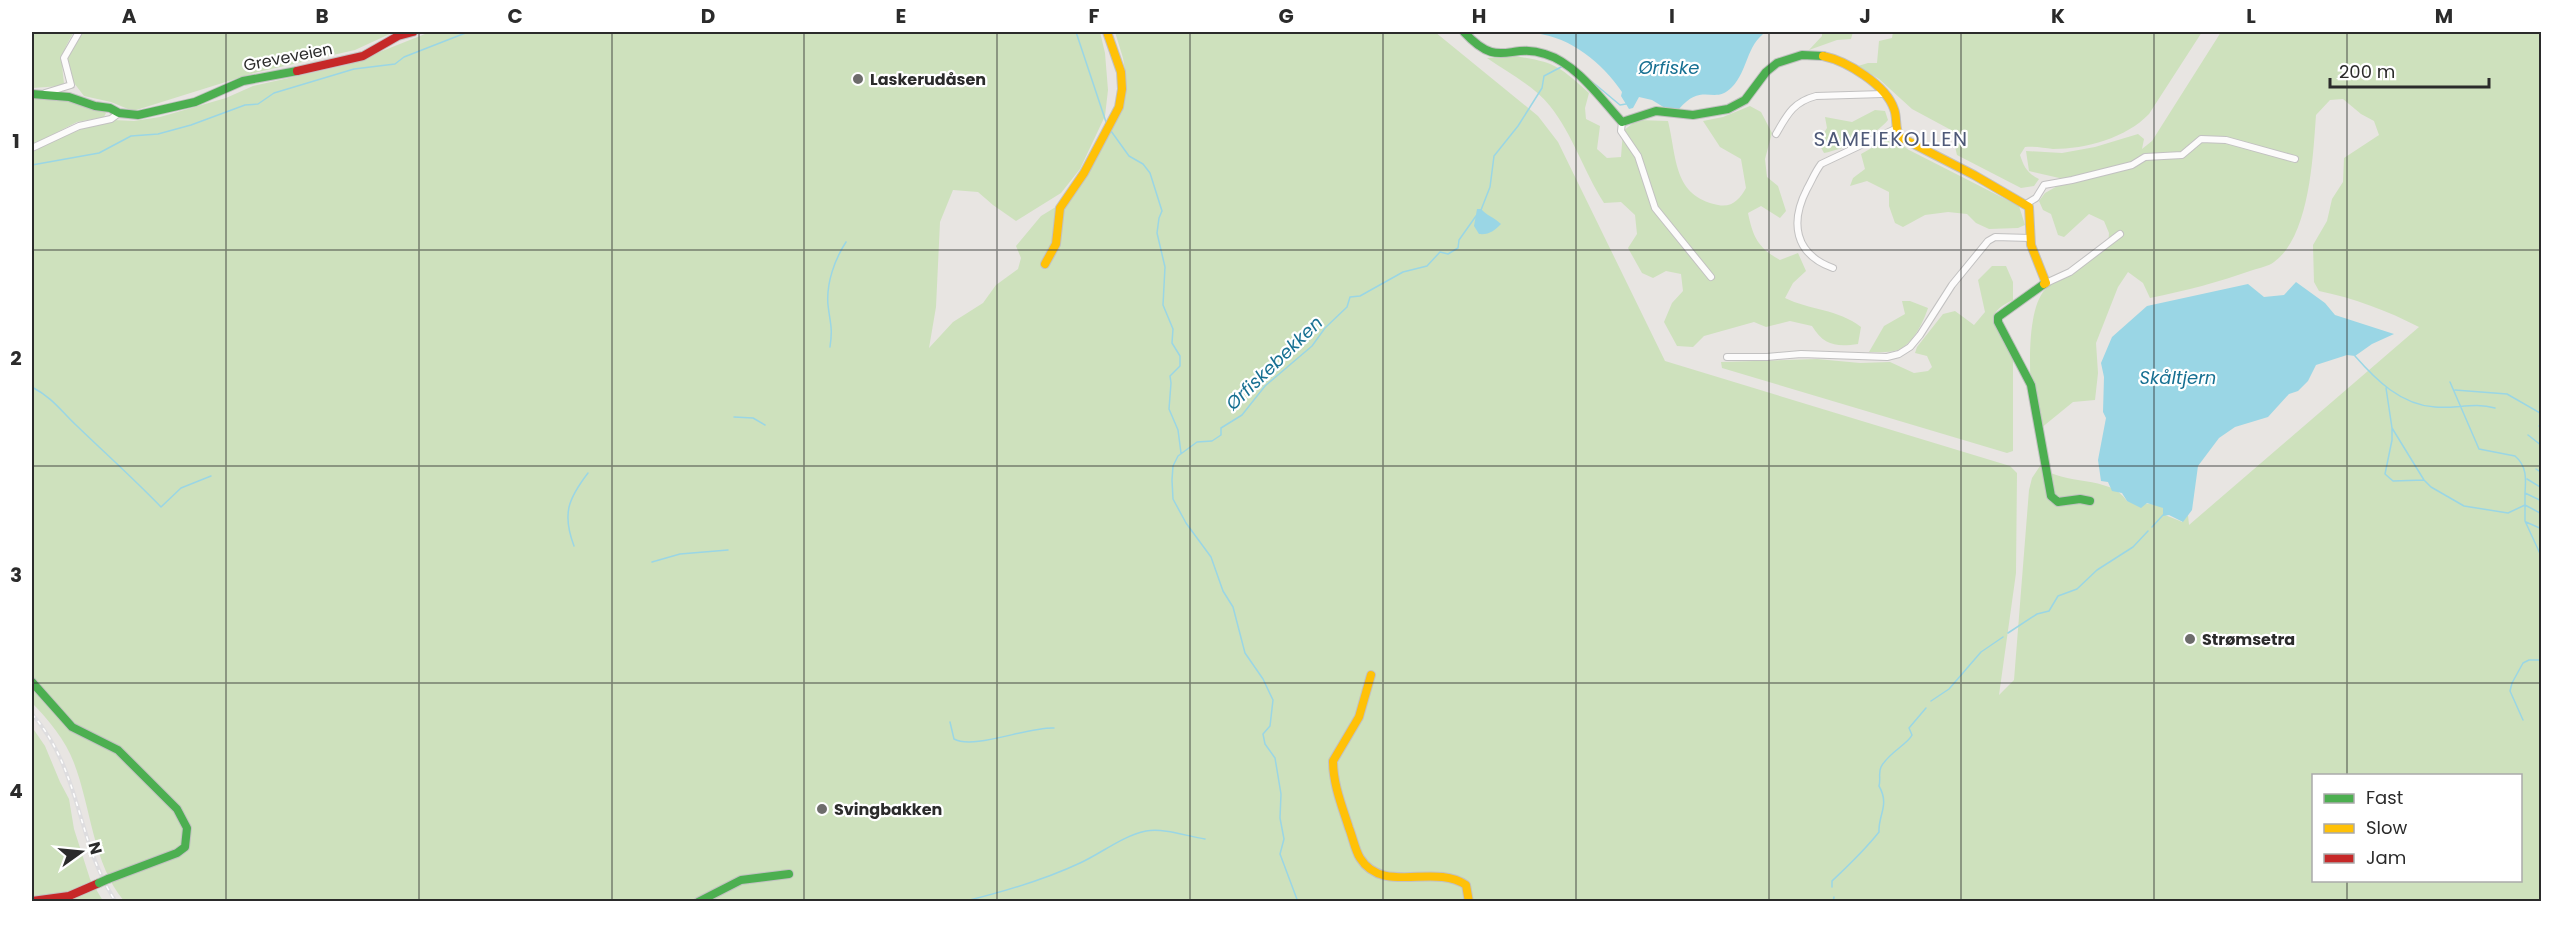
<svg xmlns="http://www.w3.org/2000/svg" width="2573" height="933" viewBox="0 0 2573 933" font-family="Poppins,sans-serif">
	<rect width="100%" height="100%" fill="#e8e5e2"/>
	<path fill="#cee1bd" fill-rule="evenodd" d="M32 32H74C61 53 61 59 64 83L61 86 32 88Z
		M80 32H394L355 50 258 72 133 111 111 102 84 96 74 83 67 65 69 53Z
		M430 32H1100L1105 53 1108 90 1105 116 1080 169 1061 193 1016 221 993 205 978 192 953 190 940 222 936 307 929 348 953 322 983 303 996 285 1018 269 1021 258 1016 246 1041 216 1072 197 1119 115 1125 98 1126 76 1123 58 1115 32H1435L1538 116 1558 142 1665 361 2010 466 2017 473 2016 573 1999 695 2014 680 2029 490 2032 478 2040 466C2064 487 2109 474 2127 501L2158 505 2164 508 2165 515 2180 521 2182 522 2188 515 2189 525 2419 327C2388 311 2354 298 2319 291L2314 282 2313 245 2327 221 2332 199 2343 182 2344 158 2379 135 2374 121 2361 114 2343 99 2330 100 2316 115C2313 155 2310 236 2274 262 2269 266 2259 268 2253 270 2219 282 2185 291 2150 298L2143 283 2128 272 2118 287 2096 343 2098 373 2095 400 2073 402 2035 433C2031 400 2023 320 2043 292 2054 278 2091 260 2108 247L2109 233 2104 221 2089 214 2064 237 2058 235 2051 214 2043 210 2039 201 2045 193 2068 180 2029 171 2026 151 2062 153 2095 147 2138 134 2144 139 2142 149 2152 141 2221 32H2541V901H124C93 864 91 807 74 763 66 741 48 719 32 703V150L59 136 113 120 134 121 160 117 226 98 253 86 347 65ZM2314 776H2520V880H2314Z
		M1822 32H1853L1851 39 1837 40 1809 50 1822 36Z
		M1893 32H2202L2149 114C2126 138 2086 149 2053 149 2044 148 2035 146 2025 147L2020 155C2024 167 2027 173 2039 179L2034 186 2021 188 1957 155 1951 130 1912 109 1879 79 1858 66 1868 63H1877L1879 41 1892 38Z
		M1514 56C1555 62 1559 66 1589 93L1585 108 1586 119 1600 126 1597 149 1607 158 1621 157 1623 131 1637 120 1668 121C1677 158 1673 196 1718 205 1732 208 1740 199 1746 188L1741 159 1720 147 1703 121 1723 117 1750 106 1761 112 1772 133 1765 159 1767 177 1778 186 1786 211 1780 218 1761 206 1748 213C1753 237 1758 248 1780 260L1798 253 1806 271 1793 283 1785 298C1809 310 1838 309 1861 327L1858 344C1837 347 1824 346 1812 326L1790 321 1766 327 1754 322 1704 336 1693 347 1677 346 1664 322 1672 303 1683 291 1681 274 1666 271 1653 278 1642 273 1628 248 1637 234 1635 215 1621 202 1604 203C1584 172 1573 135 1550 106 1534 86 1507 72 1487 58Z
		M53 94 101 109 106 113 104 117 77 122 32 145V96Z
		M1875 110 1885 111 1888 120C1875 136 1844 149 1824 153L1818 142 1827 128 1825 117 1852 122Z
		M1884 141H1896L1909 150 2019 206 2025 225 2018 228 1989 229 1976 223 1967 214 1948 212 1925 215 1903 227 1895 223 1889 206V192L1867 181 1850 186 1853 178 1865 169 1861 154Z
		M1992 266H2006L2013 282V300C2003 305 1994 309 1993 321L2013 359V451L2007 453 1722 368 1721 362 1817 359 1860 363 1890 362 1914 373 1928 371 1932 367 1927 356 1915 353 1917 347 1943 314 1955 311 1974 325 1985 312 1978 280Z
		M1902 301H1910L1928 308C1923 323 1913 344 1898 350 1889 353 1878 352 1869 352L1884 326 1905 314Z
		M32 727 45 746 60 782 69 799 74 829 90 879 103 901H32Z"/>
	<path fill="#9ad6e5" d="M1497 32H1766C1746 45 1748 71 1732 87 1714 106 1703 81 1679 109L1665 108 1652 100 1639 97 1633 108 1629 109 1621 96 1622 92C1601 62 1572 38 1535 33 1522 32 1509 33 1497 32Z
		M1477 209H1481C1487 216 1494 217 1501 224 1494 231 1489 235 1479 234L1474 226Z
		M2296 282 2325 303 2335 315 2394 334 2372 344 2355 356 2347 355 2316 365 2308 381 2298 391 2289 394 2268 417 2235 427 2219 438 2198 466 2192 510 2183 522 2169 515 2163 516V508L2147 503 2141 508 2127 501 2122 493 2112 491 2108 482 2101 481 2098 460 2106 418 2103 412 2104 377 2101 363 2112 337 2147 306 2248 284 2264 297 2284 295Z"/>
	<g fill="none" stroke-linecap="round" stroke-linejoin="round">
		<path stroke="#9ad6e5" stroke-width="1.5" d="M1076 32 1107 125
			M2538 32 2542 35
			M1578 70 1620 105 1626 104
			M1111 131 1129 156 1143 164 1150 173 1162 211 1159 218 1157 233 1165 267 1163 305 1173 329 1172 343 1180 356V366L1170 376 1171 383 1169 409 1178 430 1181 453
			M32 165 99 153 131 136 158 134 191 125 245 105 258 104 274 93 354 69 395 64 404 57 468 32
			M1481 210 1490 187 1494 156 1518 126 1542 88 1544 76 1563 66
			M830 347C833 327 830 323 828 305 826 283 835 259 846 242
			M2355 356C2376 380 2401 405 2435 407 2456 409 2474 402 2495 408
			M2450 382 2479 449 2515 456C2527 466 2526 479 2525 493
			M32 387C54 399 59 409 77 426 105 453 134 479 161 507L181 488 211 476
			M2386 388 2392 428 2424 480 2431 487 2464 506 2508 513 2525 505V521L2542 558
			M2455 390 2507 394 2542 414
			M734 417 753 418 765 425
			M2539 426 2542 427
			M2392 429V440L2385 474 2393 481 2424 480
			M2528 435 2542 446
			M2536 469 2542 473
			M2527 479 2542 488
			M2542 501 2525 493V505L2542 514
			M2526 522 2542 529
			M2152 527 2163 515
			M2540 529 2542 536
			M574 546C562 514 568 499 588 473
			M652 562 680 554 728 550
			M2008 633 2037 614 2049 611 2058 596 2077 589 2097 570 2133 547 2148 531
			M1931 701 1949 689 1981 652 2003 637
			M2523 720 2510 691 2512 683 2523 663 2529 660H2542
			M950 722 954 739C974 750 1026 727 1054 728
			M1832 887V881C1849 865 1864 851 1879 832 1878 815 1890 805 1879 786 1881 779 1878 773 1881 767 1888 753 1908 744 1912 735L1909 728 1926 708
			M962 902C1003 892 1042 881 1080 863 1102 853 1122 836 1146 831 1165 828 1186 836 1205 839
			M1298 902 1280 854 1284 839 1280 818 1281 794 1275 758 1265 744 1263 734 1270 726 1273 700 1263 679 1245 653 1233 607 1223 591 1211 557 1186 523 1173 499 1172 480 1173 466 1178 456 1197 442 1212 441 1221 435V428L1242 415 1265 386 1312 346 1325 328 1347 307 1350 297 1360 296 1403 272 1427 266 1440 252 1448 254 1458 248 1459 240 1476 216
			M1833 902 1834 897"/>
		<defs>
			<path id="street" d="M45 93 71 85 64 58 79 32
				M1622 122 1621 131 1638 156 1655 208 1711 277
				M1776 134C1787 115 1793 102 1816 96L1883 94
				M32 148 79 126 111 119 119 113
				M2026 204 2036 198 2044 185 2072 180 2132 165 2145 157 2182 155 2201 139 2226 140 2295 159
				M1833 268C1794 254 1790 222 1807 189 1812 180 1815 172 1821 164L1895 129
				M2046 283 2070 272 2120 234
				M1727 357H1767L1801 354 1887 357 1899 354 1910 347 1920 335 1952 285 1988 241 1995 237 2030 238"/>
			<path id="fast" d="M1464 32C1500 71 1508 42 1545 54 1576 63 1601 99 1622 122L1656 111 1693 115 1728 109 1745 100 1766 72 1777 63 1802 55 1823 56
				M32 94 69 97 95 106 110 108 119 113 138 115 195 102 243 81 297 71
				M2044 284 1998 317V322L2031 385 2051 496 2058 502 2080 499 2090 501
				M32 682 72 727 118 750 177 809 187 828 185 847 177 853 108 879
				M698 902 741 880 789 874"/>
			<path id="slow" d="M1823 56C1847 61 1886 85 1894 109 1898 119 1894 128 1900 137L1974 175 2029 207 2031 245 2046 283 2044 284
				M1045 264 1056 244 1060 208 1084 173 1119 107 1122 89 1121 72 1107 32
				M1371 675 1359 717 1333 761C1333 784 1342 806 1349 828 1353 838 1355 850 1360 858 1383 895 1434 863 1466 885L1469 902"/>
			<path id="jam" d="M297 71 363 56 398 36 413 32
				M32 901 69 896 99 883"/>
		</defs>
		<use href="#street" stroke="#c2c1c1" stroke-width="8"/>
		<use href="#fast" stroke="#c2c1c1" stroke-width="10"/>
		<use href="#slow" stroke="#c2c1c1" stroke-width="10"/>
		<use href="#jam" stroke="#c2c1c1" stroke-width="10"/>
		<use href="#street" stroke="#fcfbfb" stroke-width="6"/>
		<use href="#fast" stroke="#4caf50" stroke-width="8"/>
		<use href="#slow" stroke="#ffc107" stroke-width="8"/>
		<use href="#jam" stroke="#c62828" stroke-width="8"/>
		<defs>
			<path id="rail" d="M32 714C82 771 76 842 116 902"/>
		</defs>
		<use href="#rail" stroke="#dedddf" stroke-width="4"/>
		<use href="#rail" stroke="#fff" stroke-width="1.5" stroke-dasharray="4.5" stroke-linecap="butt"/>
		<defs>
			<path id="fast-bridge" d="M99 883 108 879"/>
		</defs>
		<use href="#fast-bridge" stroke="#c2c1c1" stroke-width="10" stroke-linecap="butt"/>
		<use href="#fast-bridge" stroke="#4caf50" stroke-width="8"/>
	</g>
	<path fill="none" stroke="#2b2b2b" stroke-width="1.5" stroke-opacity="0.55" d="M226 32V902M419 32V902M612 32V902M804 32V902M997 32V902M1190 32V902M1383 32V902M1576 32V902M1769 32V902M1961 32V902M2154 32V902M2347 32V776M32 250H2542M32 466H2542M32 683H2542M2347 880V902"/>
	<g fill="#6d6c6b" stroke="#fff" stroke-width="2">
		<circle cx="858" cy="79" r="6"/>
		<circle cx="2190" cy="639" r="6"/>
		<circle cx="822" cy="809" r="6"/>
	</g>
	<g text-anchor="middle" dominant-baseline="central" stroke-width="4.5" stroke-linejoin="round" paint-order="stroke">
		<g font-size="16" fill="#2b2b2b" stroke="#fff">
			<text transform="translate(288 57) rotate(-11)">Greveveien</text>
		</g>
		<g font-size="16" font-weight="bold" fill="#2b2b2b" stroke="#fff" text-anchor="start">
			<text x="870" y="79">Laskerudåsen</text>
			<text x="2202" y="639">Strømsetra</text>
			<text x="834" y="809">Svingbakken</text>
		</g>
		<g font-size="18" font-style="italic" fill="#177092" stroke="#fff">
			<text x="1669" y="67">Ørfiske</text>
			<text transform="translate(1274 363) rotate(-44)">Ørfiskebekken</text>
			<text x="2178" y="377">Skåltjern</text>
		</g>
		<g font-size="20" letter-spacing="1.5" fill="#4e5978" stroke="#fff">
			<text x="1891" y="139">SAMEIEKOLLEN</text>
		</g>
	</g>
	<rect width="2573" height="933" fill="none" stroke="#ffffff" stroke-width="66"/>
	<rect x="2312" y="774" width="210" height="108" fill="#ffffff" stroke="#aaaaaa" stroke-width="1.5"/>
	<rect x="2324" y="794" width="30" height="9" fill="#4caf50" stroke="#aaaaaa" stroke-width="1.5"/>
	<text x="2366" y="804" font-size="18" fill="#2b2b2b">Fast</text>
	<rect x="2324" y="824" width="30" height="9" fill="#ffc107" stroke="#aaaaaa" stroke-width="1.5"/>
	<text x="2366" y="834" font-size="18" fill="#2b2b2b">Slow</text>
	<rect x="2324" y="854" width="30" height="9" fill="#c62828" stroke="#aaaaaa" stroke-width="1.5"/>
	<text x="2366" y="864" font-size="18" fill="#2b2b2b">Jam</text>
	<g transform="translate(81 852) rotate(75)" stroke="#ffffff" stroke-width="4.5" paint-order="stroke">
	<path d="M0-4.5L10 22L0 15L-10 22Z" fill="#2b2b2b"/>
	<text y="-9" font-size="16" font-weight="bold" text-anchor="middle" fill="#2b2b2b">N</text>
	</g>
	<path d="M2330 78v9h159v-9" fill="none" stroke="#2b2b2b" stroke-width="3"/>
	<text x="2339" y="78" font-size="18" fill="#2b2b2b" stroke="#ffffff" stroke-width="4.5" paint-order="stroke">200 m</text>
	<rect x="33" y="33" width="2507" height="867" fill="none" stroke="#2b2b2b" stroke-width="2"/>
	<g font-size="20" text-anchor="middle" font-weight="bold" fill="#2b2b2b">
		<text x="129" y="23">A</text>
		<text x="322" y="23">B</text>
		<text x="515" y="23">C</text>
		<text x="708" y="23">D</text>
		<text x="901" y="23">E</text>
		<text x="1094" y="23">F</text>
		<text x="1286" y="23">G</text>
		<text x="1479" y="23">H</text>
		<text x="1672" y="23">I</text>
		<text x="1865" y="23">J</text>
		<text x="2058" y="23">K</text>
		<text x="2251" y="23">L</text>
		<text x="2444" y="23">M</text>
		<text x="16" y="148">1</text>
		<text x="16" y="365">2</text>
		<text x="16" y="582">3</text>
		<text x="16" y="798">4</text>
	</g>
</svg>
